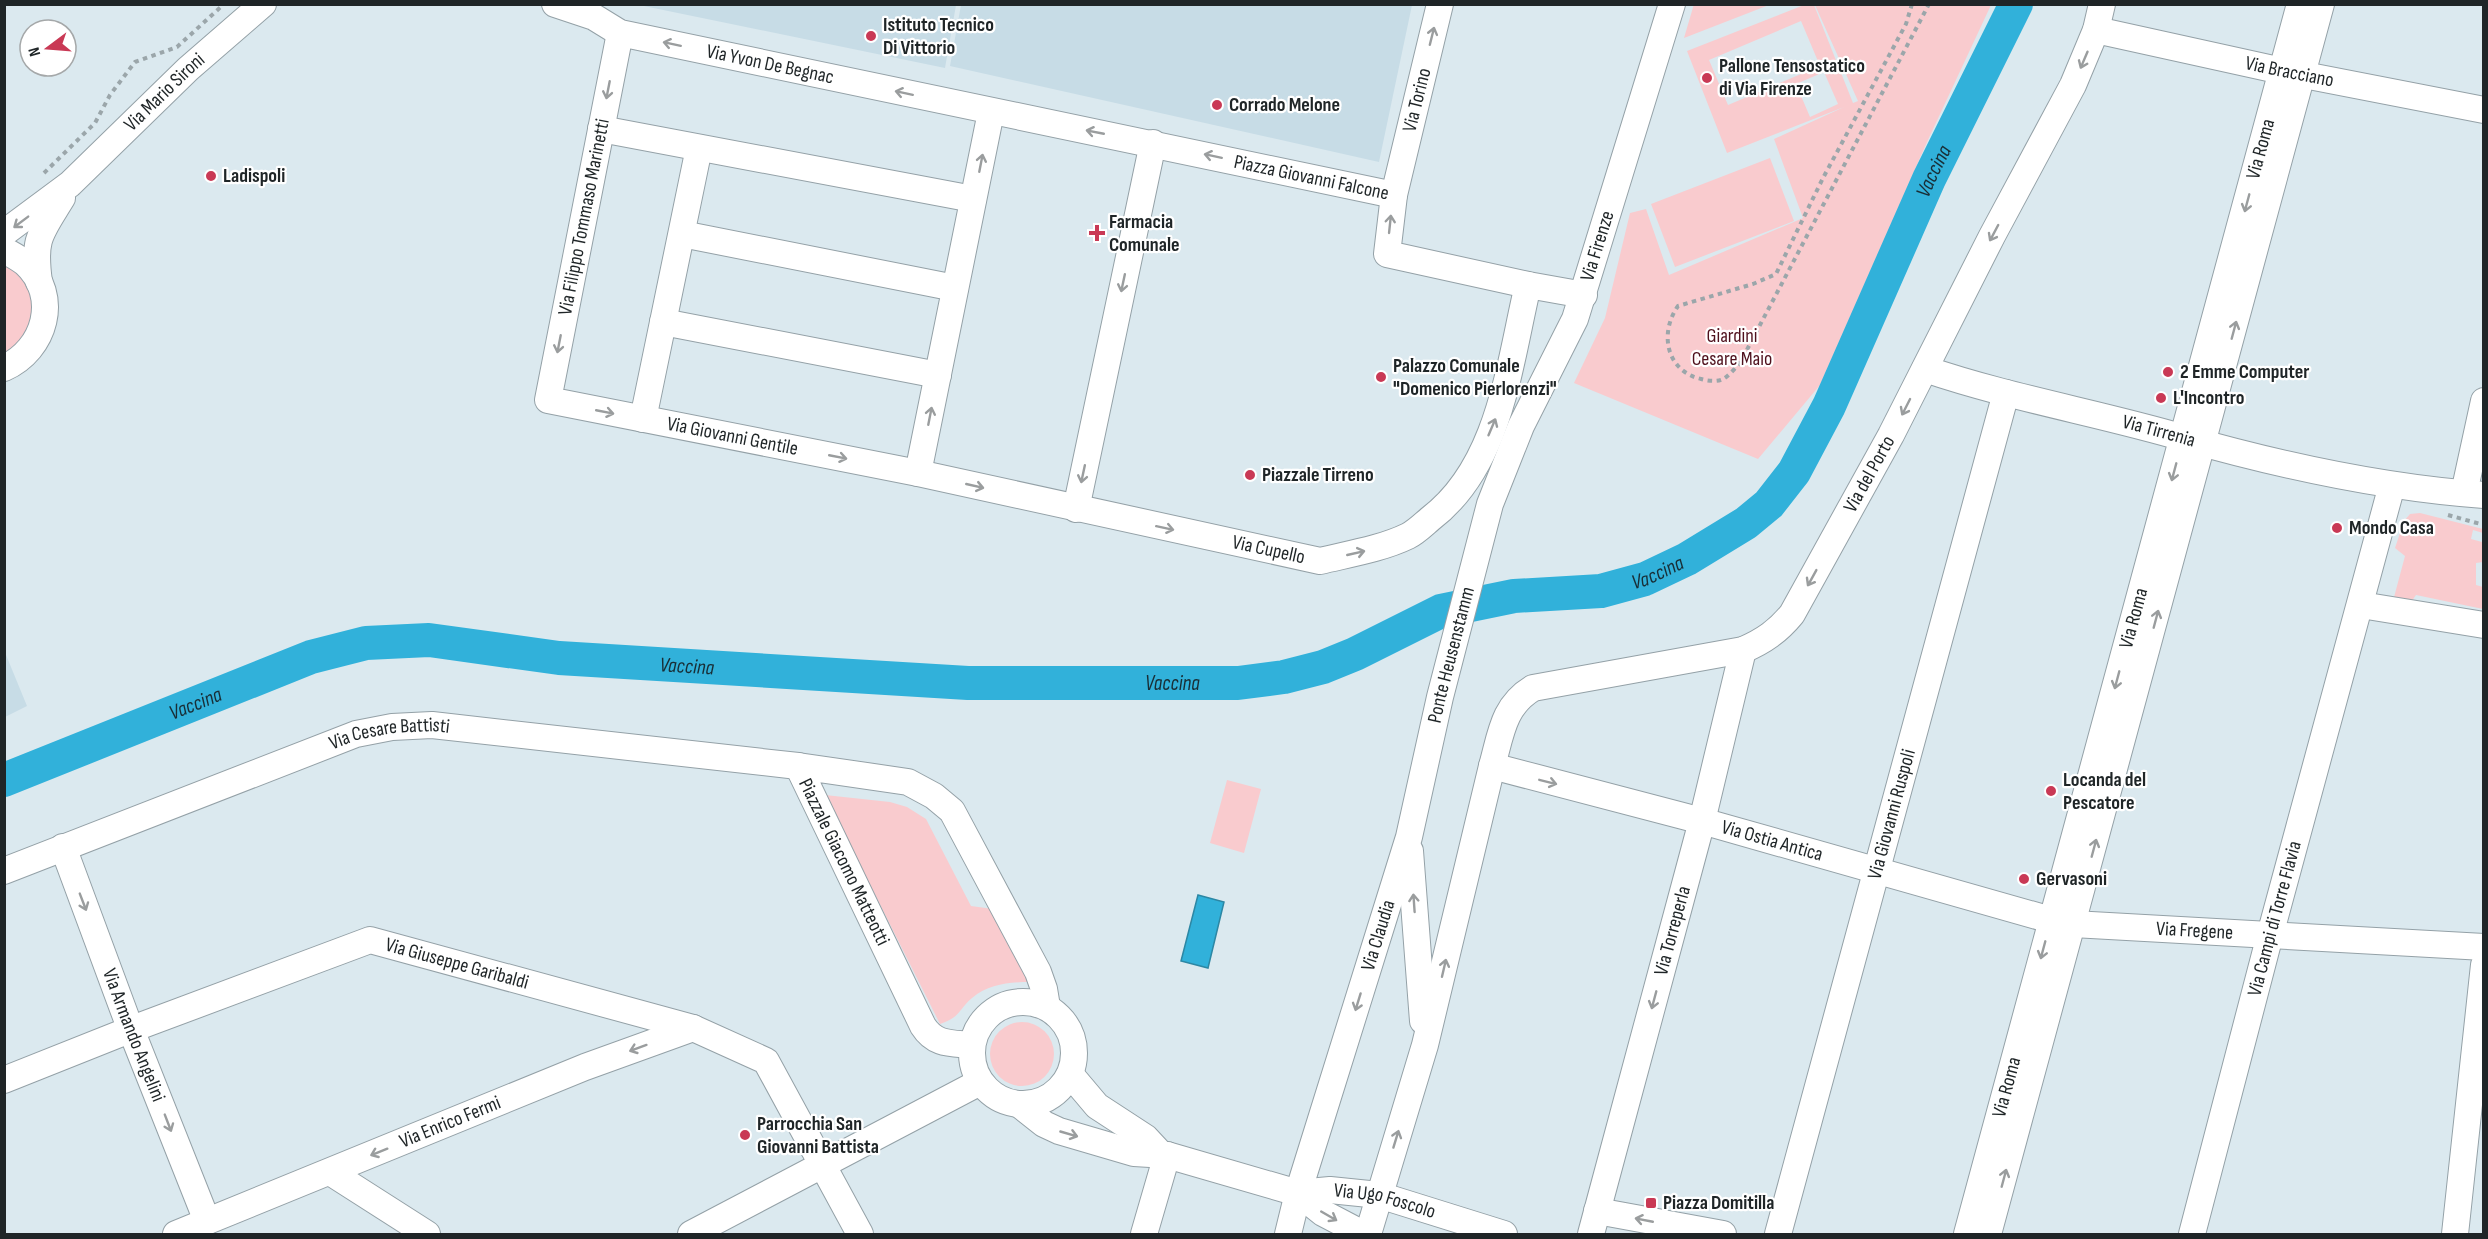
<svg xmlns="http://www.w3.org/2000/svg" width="2488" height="1239" viewBox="0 0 2488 1239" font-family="'Sofia Sans Condensed',sans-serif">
	<rect width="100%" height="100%" fill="#dbe9ef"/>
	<path fill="#c7dce6" d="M639 5H956L945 68Z
		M961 5V4L1412 5 1379 162 950 66Z
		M4 650 27 706 5 717H4Z"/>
	<path fill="#f9cbce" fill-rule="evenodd" d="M1694 4H1769V5L1684 38Z
		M1804 5H1814L1853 103 1858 101 1815 5H1991L1927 142 1820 385 1758 459 1574 383 1605 318 1630 213 1646 209 1669 275 1803 218 1774 139 1844 107 1727 153 1687 51ZM1801 21 1820 66 1728 105 1709 60ZM1824 72 1838 104 1810 117 1796 84Z
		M1770 158 1794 221 1675 267 1651 204Z
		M4 263C29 279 40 304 28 332 24 341 11 349 4 356Z
		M2420 513 2483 529V533L2473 530 2471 539 2482 542 2483 540V562L2476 563V585L2483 587V609L2416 595 2409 605 2393 601 2405 556 2395 548 2404 521 2410 514Z
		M1227 780 1261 789 1244 853 1210 843Z
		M825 795 890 802 907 807 926 819 971 906 993 909 1030 982C1009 982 989 984 972 998 958 1010 961 1017 940 1024Z
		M990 1054a32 32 0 1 1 64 0a32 32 0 1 1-64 0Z"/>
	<path fill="#31b1da" stroke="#2c87a4" stroke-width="1.5" d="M1198 895 1224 902 1208 968 1181 961Z"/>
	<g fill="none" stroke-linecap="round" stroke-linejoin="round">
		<path stroke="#31b1da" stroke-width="34" id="s1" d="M4 780 311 657 366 643 429 640 559 658 968 683H1238L1284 677 1323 667 1355 654 1441 611 1514 596 1601 591 1645 579 1687 559 1746 523 1769 504 1794 472 1829 406 1929 179 2016 4"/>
		<defs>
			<g id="minor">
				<path id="s2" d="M555 4 594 17 620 33 1394 195"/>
				<path d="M1440 4 1394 195 1387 254 1528 285 1584 295"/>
				<path id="s3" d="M2096 30 2273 69 2484 110"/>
				<path id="s4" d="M620 33 548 400 918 473 1320 561C1349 554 1381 549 1408 536 1416 532 1423 525 1430 519 1500 466 1509 365 1528 285"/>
				<path d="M601 129 973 199"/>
				<path id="s5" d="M4 233 70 184 188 69 263 4"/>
				<path d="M682 234 955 288"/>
				<path d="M4 250C11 254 19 258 25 263 61 296 45 350 4 368"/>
				<path d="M39 282C33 238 40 234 62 198"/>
				<path d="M663 322 938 375"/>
				<path id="s6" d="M1925 369C2010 398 2099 413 2184 438 2279 465 2385 488 2484 495"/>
				<path d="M643 419 699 148"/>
				<path d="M918 473 991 112"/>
				<path d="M2464 493 2484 401"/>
				<path d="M1076 509 1153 143"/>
				<path d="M2361 605 2484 625"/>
				<path id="s7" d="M1492 766 1702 821 2051 920 2073 924 2484 947"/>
				<path id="s8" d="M63 847 126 1017 207 1221"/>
				<path d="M1410 851 1423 1021"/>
				<path id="s9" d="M4 871 356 734 392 727 432 725 798 766"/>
				<circle cx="1023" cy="1053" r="51"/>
				<path d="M971 1045C951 1043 935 1045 923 1026L798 766 908 782 934 796 952 811 1038 972 1044 989 1047 1007"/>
				<path d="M1070 1074 1097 1106 1146 1138 1160 1153"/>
				<path id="s10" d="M4 1080 132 1029 370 940 693 1028 766 1061 860 1234"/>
				<path d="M1020 1105 1044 1124 1059 1131 1134 1153 1167 1155 1298 1193 1323 1213 1363 1234"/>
				<path d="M330 1172 427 1234"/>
				<path id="s11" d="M1298 1193 1330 1190 1379 1195 1504 1234"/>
				<path d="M1597 1211 1723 1234"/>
				<path id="s12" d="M176 1234 585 1067 693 1028"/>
				<path d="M691 1234 980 1082"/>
				<path d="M1144 1234 1167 1155"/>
				<path id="s13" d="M1288 1234 1298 1193 1409 837 1440 697 1490 504 1521 426 1575 319 1672 4"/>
				<path id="s14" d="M1368 1234 1425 1045 1492 766C1501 734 1503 706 1533 688L1743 650C1764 641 1778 631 1792 614L1891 435 1992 236 2073 85 2096 30 2102 4"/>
				<path id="s15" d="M1591 1234 1702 821 1743 650"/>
				<path id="s16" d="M1778 1234 2006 393"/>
				<path id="s17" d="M1967 1234 2300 4"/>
				<path d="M1988 1234 2321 4"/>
				<path id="s18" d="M2192 1234 2270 935 2392 485"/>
				<path d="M2455 1234 2484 965"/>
			</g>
		</defs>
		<use href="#minor" stroke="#94a1a7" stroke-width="28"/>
		<path stroke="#9ba6aa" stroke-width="4" stroke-dasharray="4.5 4.5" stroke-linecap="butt" d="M1912 4 1906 24 1823 178 1776 274 1753 284 1678 306C1659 333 1666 371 1701 379 1708 381 1717 382 1723 379 1729 376 1735 368 1740 363L1929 4
			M44 173 95 123 110 95 135 62 177 47 224 4
			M2448 515 2484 525"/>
		<use href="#minor" stroke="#fff" stroke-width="26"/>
	</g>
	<defs><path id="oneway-shaft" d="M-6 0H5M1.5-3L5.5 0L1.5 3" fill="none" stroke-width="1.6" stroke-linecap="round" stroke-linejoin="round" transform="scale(1.5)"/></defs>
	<g stroke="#9a9d9e">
		<use href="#oneway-shaft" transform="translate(1432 36) rotate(-76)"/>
		<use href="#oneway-shaft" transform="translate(672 44) rotate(-168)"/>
		<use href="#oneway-shaft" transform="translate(2084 60) rotate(113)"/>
		<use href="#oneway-shaft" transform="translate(608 90) rotate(101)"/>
		<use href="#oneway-shaft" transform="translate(904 93) rotate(-168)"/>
		<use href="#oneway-shaft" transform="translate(1095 132) rotate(-169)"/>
		<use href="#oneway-shaft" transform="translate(1213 156) rotate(-168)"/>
		<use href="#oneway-shaft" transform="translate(981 163) rotate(-79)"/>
		<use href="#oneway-shaft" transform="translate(2247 203) rotate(105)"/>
		<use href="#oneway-shaft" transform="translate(21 222) rotate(143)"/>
		<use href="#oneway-shaft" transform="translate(1390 224) rotate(-84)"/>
		<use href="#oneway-shaft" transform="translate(1994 233) rotate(118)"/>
		<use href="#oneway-shaft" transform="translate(1123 283) rotate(102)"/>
		<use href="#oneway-shaft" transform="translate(2234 330) rotate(-75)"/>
		<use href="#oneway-shaft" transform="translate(559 344) rotate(101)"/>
		<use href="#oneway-shaft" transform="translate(1906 407) rotate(117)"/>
		<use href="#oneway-shaft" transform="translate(605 412) rotate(11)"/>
		<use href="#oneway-shaft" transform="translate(930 416) rotate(-79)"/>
		<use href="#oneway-shaft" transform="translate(1492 427) rotate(-67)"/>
		<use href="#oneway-shaft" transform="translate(838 457) rotate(11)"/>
		<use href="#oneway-shaft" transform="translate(2174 472) rotate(105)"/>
		<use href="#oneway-shaft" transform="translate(1083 474) rotate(102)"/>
		<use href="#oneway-shaft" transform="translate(975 486) rotate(13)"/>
		<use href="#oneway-shaft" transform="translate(1165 528) rotate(12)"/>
		<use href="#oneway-shaft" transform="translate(1356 553) rotate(-13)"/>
		<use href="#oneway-shaft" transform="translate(1812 578) rotate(119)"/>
		<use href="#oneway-shaft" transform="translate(2156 619) rotate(-75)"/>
		<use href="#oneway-shaft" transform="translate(2117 680) rotate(105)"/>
		<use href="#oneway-shaft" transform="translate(1548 782) rotate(14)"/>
		<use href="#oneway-shaft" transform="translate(2094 848) rotate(-75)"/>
		<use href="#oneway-shaft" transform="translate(83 902) rotate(69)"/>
		<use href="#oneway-shaft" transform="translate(1414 903) rotate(-94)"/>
		<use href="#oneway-shaft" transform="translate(2043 950) rotate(105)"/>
		<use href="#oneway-shaft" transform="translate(1444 968) rotate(-77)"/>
		<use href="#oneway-shaft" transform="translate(1654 1000) rotate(105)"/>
		<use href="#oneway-shaft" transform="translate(1358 1002) rotate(107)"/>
		<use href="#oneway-shaft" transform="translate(638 1048) rotate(160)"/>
		<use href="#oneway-shaft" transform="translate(168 1123) rotate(69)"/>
		<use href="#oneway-shaft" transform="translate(1069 1134) rotate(16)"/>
		<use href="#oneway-shaft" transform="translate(1396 1139) rotate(-73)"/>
		<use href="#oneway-shaft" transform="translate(379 1152) rotate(158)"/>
		<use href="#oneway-shaft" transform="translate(2004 1178) rotate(-75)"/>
		<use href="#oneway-shaft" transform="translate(1329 1216) rotate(30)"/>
		<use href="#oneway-shaft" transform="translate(1644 1220) rotate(-169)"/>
	</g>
	<g fill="#c93955" stroke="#fff" stroke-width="2">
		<circle cx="871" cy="36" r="6"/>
		<circle cx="1707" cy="78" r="6"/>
		<circle cx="1217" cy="105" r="6"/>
		<circle cx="211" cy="176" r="6"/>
		<path d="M1094 224h6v6h6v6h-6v6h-6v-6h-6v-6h6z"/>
		<circle cx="2168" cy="372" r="6"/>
		<circle cx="1381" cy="377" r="6"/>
		<circle cx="2161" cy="398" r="6"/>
		<circle cx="1250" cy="475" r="6"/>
		<circle cx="2337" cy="528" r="6"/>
		<circle cx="2051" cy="791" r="6"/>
		<circle cx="2024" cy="879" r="6"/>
		<circle cx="745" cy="1135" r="6"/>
		<rect x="1645" y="1197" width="12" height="12" rx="3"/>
	</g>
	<g text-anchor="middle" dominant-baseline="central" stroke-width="4.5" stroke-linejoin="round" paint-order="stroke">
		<g font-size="20" font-weight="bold" fill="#1f2527" stroke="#fff" text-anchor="start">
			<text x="883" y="25">Istituto Tecnico<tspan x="883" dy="23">Di Vittorio</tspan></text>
			<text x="1719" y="66">Pallone Tensostatico<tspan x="1719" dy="23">di Via Firenze</tspan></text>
			<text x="1229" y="105">Corrado Melone</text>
			<text x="223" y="176">Ladispoli</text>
			<text x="1109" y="222">Farmacia<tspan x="1109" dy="23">Comunale</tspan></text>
			<text x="1393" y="366">Palazzo Comunale<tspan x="1393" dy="23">"Domenico Pierlorenzi"</tspan></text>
			<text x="2180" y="372">2 Emme Computer</text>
			<text x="2173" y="398">L'Incontro</text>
			<text x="1262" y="475">Piazzale Tirreno</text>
			<text x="2349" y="528">Mondo Casa</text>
			<text x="2063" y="780">Locanda del<tspan x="2063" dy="23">Pescatore</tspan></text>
			<text x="2036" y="879">Gervasoni</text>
			<text x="757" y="1124">Parrocchia San<tspan x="757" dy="23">Giovanni Battista</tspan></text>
			<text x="1663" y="1203">Piazza Domitilla</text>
		</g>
		<g font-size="20" fill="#1f2527" stroke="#fff">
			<text stroke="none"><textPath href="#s2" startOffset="225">Via Yvon De Begnac</textPath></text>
			<text stroke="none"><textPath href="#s3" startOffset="198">Via Bracciano</textPath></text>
			<text stroke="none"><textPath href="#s5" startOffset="214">Via Mario Sironi</textPath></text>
			<text transform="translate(1417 100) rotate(-76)">Via Torino</text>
			<text stroke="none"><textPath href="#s17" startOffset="1124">Via Roma</textPath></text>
			<text stroke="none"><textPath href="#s2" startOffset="778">Piazza Giovanni Falcone</textPath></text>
			<text transform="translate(584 217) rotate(-79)">Via Filippo Tommaso Marinetti</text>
			<text stroke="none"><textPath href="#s13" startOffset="1038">Via Firenze</textPath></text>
			<text stroke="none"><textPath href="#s6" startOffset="242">Via Tirrenia</textPath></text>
			<text stroke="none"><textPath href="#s4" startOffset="562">Via Giovanni Gentile</textPath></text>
			<text stroke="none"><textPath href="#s14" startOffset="1010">Via del Porto</textPath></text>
			<text stroke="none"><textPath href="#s4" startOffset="1110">Via Cupello</textPath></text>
			<text stroke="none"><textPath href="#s17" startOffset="638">Via Roma</textPath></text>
			<text stroke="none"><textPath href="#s13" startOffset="602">Ponte Heusenstamm</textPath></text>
			<text stroke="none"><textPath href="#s9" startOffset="411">Via Cesare Battisti</textPath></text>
			<text stroke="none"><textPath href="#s16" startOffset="435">Via Giovanni Ruspoli</textPath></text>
			<text stroke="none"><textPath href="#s7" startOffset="290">Via Ostia Antica</textPath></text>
			<text transform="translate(844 862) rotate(64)">Piazzale Giacomo Matteotti</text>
			<text stroke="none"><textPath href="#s18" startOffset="326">Via Campi di Torre Flavia</textPath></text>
			<text stroke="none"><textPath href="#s15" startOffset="314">Via Torreperla</textPath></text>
			<text stroke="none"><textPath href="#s7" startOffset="724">Via Fregene</textPath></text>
			<text stroke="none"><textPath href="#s13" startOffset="312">Via Claudia</textPath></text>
			<text stroke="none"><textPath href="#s10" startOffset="482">Via Giuseppe Garibaldi</textPath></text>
			<text stroke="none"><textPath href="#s8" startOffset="201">Via Armando Angelini</textPath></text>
			<text stroke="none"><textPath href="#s17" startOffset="152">Via Roma</textPath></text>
			<text stroke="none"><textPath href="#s12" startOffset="296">Via Enrico Fermi</textPath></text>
			<text stroke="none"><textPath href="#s11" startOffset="88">Via Ugo Foscolo</textPath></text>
		</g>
		<g font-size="20" fill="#4f111d" stroke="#fff">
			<text x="1732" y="336">Giardini<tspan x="1732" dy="23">Cesare Maio</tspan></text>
		</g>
		<g font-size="21" font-style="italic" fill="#192e36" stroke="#fff">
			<text stroke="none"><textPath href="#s1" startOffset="2204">Vaccina</textPath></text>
			<text stroke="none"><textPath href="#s1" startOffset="1700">Vaccina</textPath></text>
			<text stroke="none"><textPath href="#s1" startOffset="710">Vaccina</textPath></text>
			<text stroke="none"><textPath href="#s1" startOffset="1196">Vaccina</textPath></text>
			<text stroke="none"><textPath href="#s1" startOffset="206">Vaccina</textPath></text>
		</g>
	</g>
	<rect width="2488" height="1239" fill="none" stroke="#1f2527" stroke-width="12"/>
	<g transform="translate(48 48) rotate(254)"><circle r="28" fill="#ffffff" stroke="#a5a8a9" stroke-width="1.5"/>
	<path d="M0-4.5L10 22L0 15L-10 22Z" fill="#c93955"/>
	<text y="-9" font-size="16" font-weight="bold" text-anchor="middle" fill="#1f2527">N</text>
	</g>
</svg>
